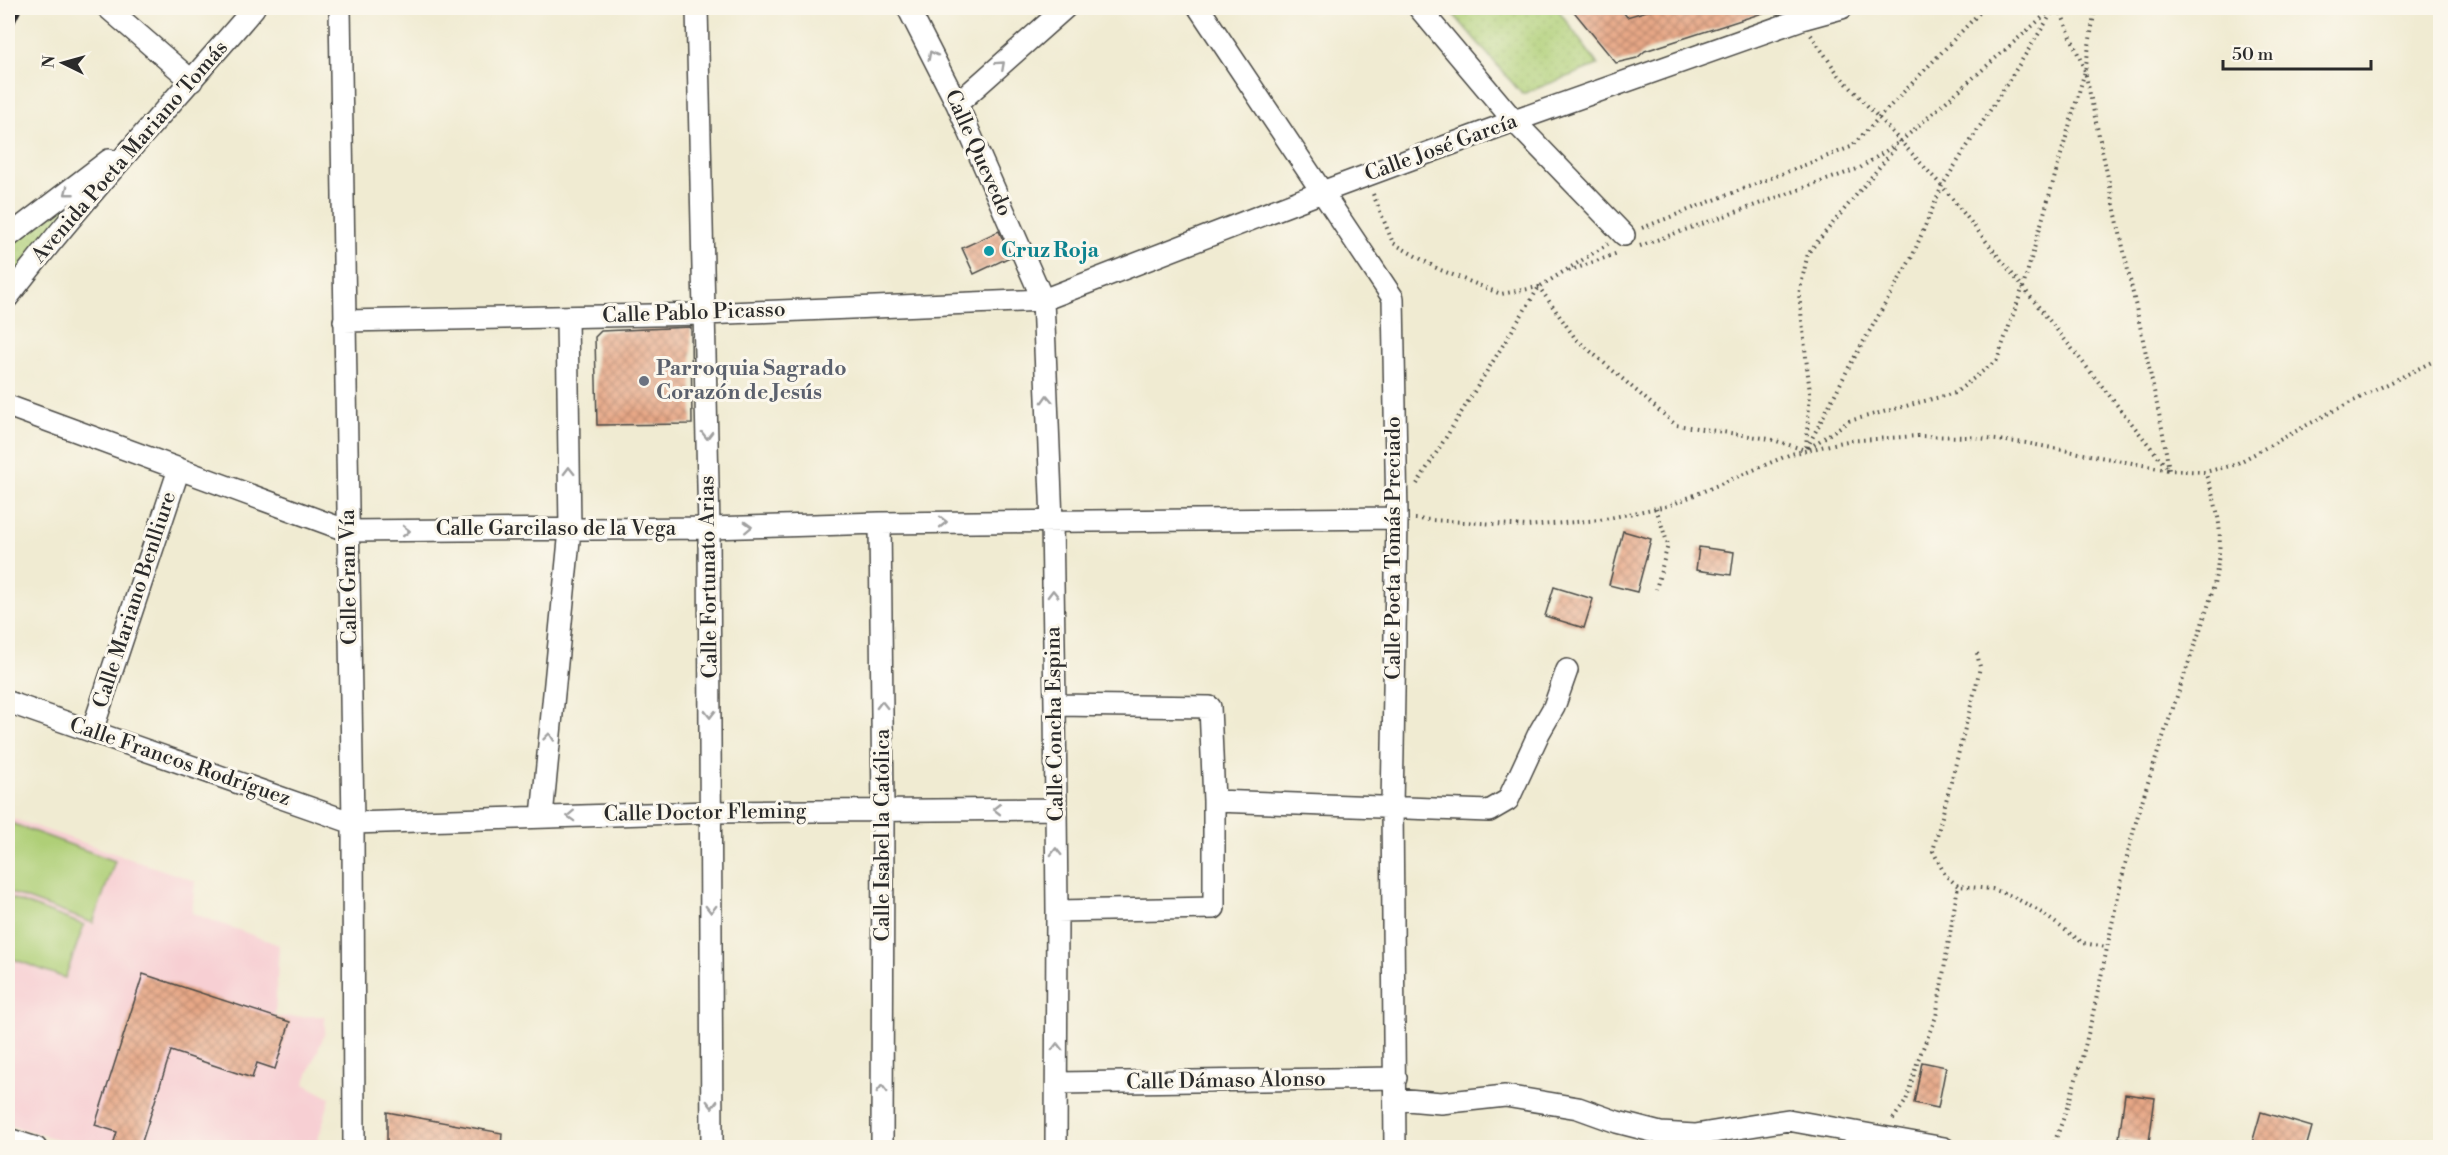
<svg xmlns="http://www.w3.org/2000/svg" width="2448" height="1155" viewBox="0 0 2448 1155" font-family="'Libre Bodoni',serif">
	<defs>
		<pattern id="park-dots" width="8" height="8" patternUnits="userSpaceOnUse" patternTransform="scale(1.5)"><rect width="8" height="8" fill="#afcf77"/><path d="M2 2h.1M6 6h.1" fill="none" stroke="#97b267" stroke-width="1.8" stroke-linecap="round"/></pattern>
		<pattern id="building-cross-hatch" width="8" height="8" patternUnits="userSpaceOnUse" patternTransform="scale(1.5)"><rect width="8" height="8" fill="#e7a786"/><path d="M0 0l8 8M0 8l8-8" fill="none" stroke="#bb886e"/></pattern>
	</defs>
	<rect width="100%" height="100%" fill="#fbf7ec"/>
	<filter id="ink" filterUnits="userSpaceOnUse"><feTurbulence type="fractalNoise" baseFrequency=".0167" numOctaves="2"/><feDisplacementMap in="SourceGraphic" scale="12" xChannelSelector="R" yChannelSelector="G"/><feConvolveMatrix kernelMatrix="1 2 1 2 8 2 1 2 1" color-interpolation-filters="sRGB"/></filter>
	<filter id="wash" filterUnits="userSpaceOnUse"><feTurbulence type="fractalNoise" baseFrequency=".008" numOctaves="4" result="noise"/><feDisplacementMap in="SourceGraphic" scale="24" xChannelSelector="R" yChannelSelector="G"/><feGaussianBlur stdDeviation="1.35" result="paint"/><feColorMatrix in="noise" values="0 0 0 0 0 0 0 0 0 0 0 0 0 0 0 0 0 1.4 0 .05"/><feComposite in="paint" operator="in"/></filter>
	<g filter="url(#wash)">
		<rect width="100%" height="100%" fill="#f0ebd2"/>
		<path fill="#f7cfd3" d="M8 817 195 881 192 913 279 945 275 1017 325 1016V1033L304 1084 330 1098 316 1147H84L8 1125Z"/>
		<path fill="url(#park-dots)" stroke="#6d7d51" stroke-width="1.5" d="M1448 8H1557L1598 65 1522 94Z
			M93 173 8 297V237Z"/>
		<path fill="#afcf77" stroke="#6d7d51" stroke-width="1.5" d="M8 822 115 861 93 923 8 892Z
			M8 897 84 925 65 978 8 957Z"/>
		<g id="blocks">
			<path fill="url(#building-cross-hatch)" d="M1571 8H1620L1627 17 1657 8H1769V11L1645 51 1637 58 1616 63Z
				M999 231 1010 257 974 274 962 248Z
				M691 327 692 424 597 425 595 337 601 331Z
				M1623 531 1651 539 1637 592 1609 585Z
				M1699 547 1734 552 1731 575 1696 570Z
				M1554 587 1593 599 1584 628 1545 616Z
				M143 974 290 1022 275 1069 257 1063 252 1078 171 1051 140 1148H112L117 1132 95 1125Z
				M1922 1062 1946 1067 1938 1108 1914 1103Z
				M2125 1094 2155 1098 2149 1142 2119 1138Z
				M387 1112 502 1133 501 1148H387Z
				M2261 1112 2312 1127 2306 1148H2267L2252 1143Z"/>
		</g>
	</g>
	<g filter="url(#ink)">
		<use href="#blocks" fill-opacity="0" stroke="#494844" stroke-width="1.5"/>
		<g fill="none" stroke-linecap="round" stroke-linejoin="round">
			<defs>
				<path id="minor" d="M108 8 192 81
					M340 8 353 823 354 1148
					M697 8 709 528 712 1148
					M908 8 957 104 1043 300 1052 521 1055 705 1057 911 1056 1148
					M1199 8 1393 298 1397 518 1392 807 1395 1148
					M1419 8 1514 121 1624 235
					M957 104 1065 8
					M8 237 109 160
					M8 297C85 196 172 104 254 8
					M344 321 704 314 1043 300 1322 192 1514 121 1802 19 1842 8
					M8 406 348 531 709 528 880 523 1397 518
					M880 523 883 809 882 1148
					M8 702 353 823 710 812 1056 809
					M1055 705 1210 707 1214 801V908L1057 911
					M92 731 179 469
					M1214 801 1489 811 1508 800 1539 733 1554 707 1567 670
					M542 816 570 530 567 317
					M1057 1083 1396 1078
					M1396 1099 1441 1103 1505 1096 1578 1108 1617 1122 1660 1133 1695 1135 1788 1120 1944 1148
					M8 1139 36 1148"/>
			</defs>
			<use href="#minor" stroke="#494844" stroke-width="24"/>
			<path stroke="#494844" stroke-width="4" stroke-dasharray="1.5 4.5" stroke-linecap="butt" d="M2059 8 2085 71 2162 428 2169 470 2205 472 2234 465 2331 412 2440 358
				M1811 35 1838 74 1942 186 2168 469
				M1373 194 1393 243 1438 269 1501 294 1539 287 1575 338 1676 425 1770 439 1805 450
				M1642 228 1851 147 1984 8
				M1640 246 1860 168 1901 141 2053 8
				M1569 271 1618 253
				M1806 447 1810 393 1799 294 1808 253 1897 146
				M1807 448 1849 367 1912 257 1942 186 2055 8
				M1809 448 1849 421 1955 393 1997 360 2023 287 2085 71 2095 8
				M1417 484 1539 287 1608 244
				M1656 508 1668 545 1656 589
				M1415 519 1527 526 1600 520 1671 505 1791 454 1847 441 1917 436 1968 437 2026 443 2169 470
				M1977 653 1980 667 1976 686 1933 851 1945 875 1958 886 1992 889 2012 896 2039 911 2083 943 2107 947
				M1893 1119 1906 1101 1918 1060 1936 1017 1958 886
				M2052 1148C2097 1039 2107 920 2140 808 2156 756 2174 705 2192 653 2202 623 2215 592 2218 561 2223 527 2217 505 2205 472"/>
			<use href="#minor" stroke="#fff" stroke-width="21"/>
			<path stroke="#2b2b2b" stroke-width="4.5" d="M8 33 20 8"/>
		</g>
		<defs><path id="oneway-chevron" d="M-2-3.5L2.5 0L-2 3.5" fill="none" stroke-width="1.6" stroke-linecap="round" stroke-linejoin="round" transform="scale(1.5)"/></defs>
		<g stroke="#a0a0a0">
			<use href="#oneway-chevron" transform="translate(932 55) rotate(-117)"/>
			<use href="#oneway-chevron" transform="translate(1001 65) rotate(-42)"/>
			<use href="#oneway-chevron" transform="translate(68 192) rotate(142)"/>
			<use href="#oneway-chevron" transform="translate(1047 399) rotate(-92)"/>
			<use href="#oneway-chevron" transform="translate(707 435) rotate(89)"/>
			<use href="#oneway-chevron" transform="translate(569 471) rotate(-91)"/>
			<use href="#oneway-chevron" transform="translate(943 522)"/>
			<use href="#oneway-chevron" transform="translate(748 527) rotate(-2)"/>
			<use href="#oneway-chevron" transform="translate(406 531)"/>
			<use href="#oneway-chevron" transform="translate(1053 594) rotate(-91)"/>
			<use href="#oneway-chevron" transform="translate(882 705) rotate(-91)"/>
			<use href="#oneway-chevron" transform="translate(710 714) rotate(90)"/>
			<use href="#oneway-chevron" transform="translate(549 737) rotate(-84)"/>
			<use href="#oneway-chevron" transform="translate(997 809) rotate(180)"/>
			<use href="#oneway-chevron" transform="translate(571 816) rotate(178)"/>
			<use href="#oneway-chevron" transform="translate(1056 852) rotate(-91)"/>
			<use href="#oneway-chevron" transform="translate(711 909) rotate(90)"/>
			<use href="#oneway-chevron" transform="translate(1057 1047) rotate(-90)"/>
			<use href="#oneway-chevron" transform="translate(882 1089) rotate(-90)"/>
			<use href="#oneway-chevron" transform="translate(712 1104) rotate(90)"/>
		</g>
	</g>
	<circle fill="#0f9aa8" stroke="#fbf7ec" stroke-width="2" cx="989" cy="251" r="6"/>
	<circle fill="#6b7280" stroke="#fbf7ec" stroke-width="2" cx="644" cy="381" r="6"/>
	<g text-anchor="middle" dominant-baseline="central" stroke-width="6" stroke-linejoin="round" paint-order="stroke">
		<g font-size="21" fill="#2b2b2b" stroke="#fbf7ec">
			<text transform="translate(1441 148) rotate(-20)">Calle José García</text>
			<text transform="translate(130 152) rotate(-49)">Avenida Poeta Mariano Tomás</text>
			<text transform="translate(978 153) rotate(66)">Calle Quevedo</text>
			<text transform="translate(694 313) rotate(-2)">Calle Pablo Picasso</text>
			<text x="556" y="529">Calle Garcilaso de la Vega</text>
			<text transform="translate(1394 548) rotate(-90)">Calle Poeta Tomás Preciado</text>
			<text transform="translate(349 577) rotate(-91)">Calle Gran Vía</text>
			<text transform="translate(709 577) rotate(-91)">Calle Fortunato Arias</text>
			<text transform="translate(135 600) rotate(-72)">Calle Mariano Benlliure</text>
			<text transform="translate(1055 724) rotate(-91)">Calle Concha Espina</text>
			<text transform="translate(180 762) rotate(19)">Calle Francos Rodríguez</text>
			<text transform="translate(705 813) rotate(-1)">Calle Doctor Fleming</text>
			<text transform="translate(883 835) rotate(-90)">Calle Isabel la Católica</text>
			<text transform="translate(1226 1081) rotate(-1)">Calle Dámaso Alonso</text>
		</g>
		<g font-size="21" font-weight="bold" fill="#0d838f" stroke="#fbf7ec" text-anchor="start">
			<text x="1001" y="251">Cruz Roja</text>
		</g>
		<g font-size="21" font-weight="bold" fill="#5b616d" stroke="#fbf7ec" text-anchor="start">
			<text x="656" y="369">Parroquia Sagrado<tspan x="656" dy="24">Corazón de Jesús</tspan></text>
		</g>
	</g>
	<rect width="2448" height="1155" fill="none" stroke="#fbf7ec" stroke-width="30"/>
	<g transform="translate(63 63) rotate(275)" stroke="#fbf7ec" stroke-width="4.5" paint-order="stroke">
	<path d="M0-4.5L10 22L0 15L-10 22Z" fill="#2b2b2b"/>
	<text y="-9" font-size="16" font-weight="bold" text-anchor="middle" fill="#2b2b2b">N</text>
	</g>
	<path d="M2223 60v9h148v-9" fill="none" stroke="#2b2b2b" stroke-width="3"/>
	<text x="2232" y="60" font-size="18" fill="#2b2b2b" stroke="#fbf7ec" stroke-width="4.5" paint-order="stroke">50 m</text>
</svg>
